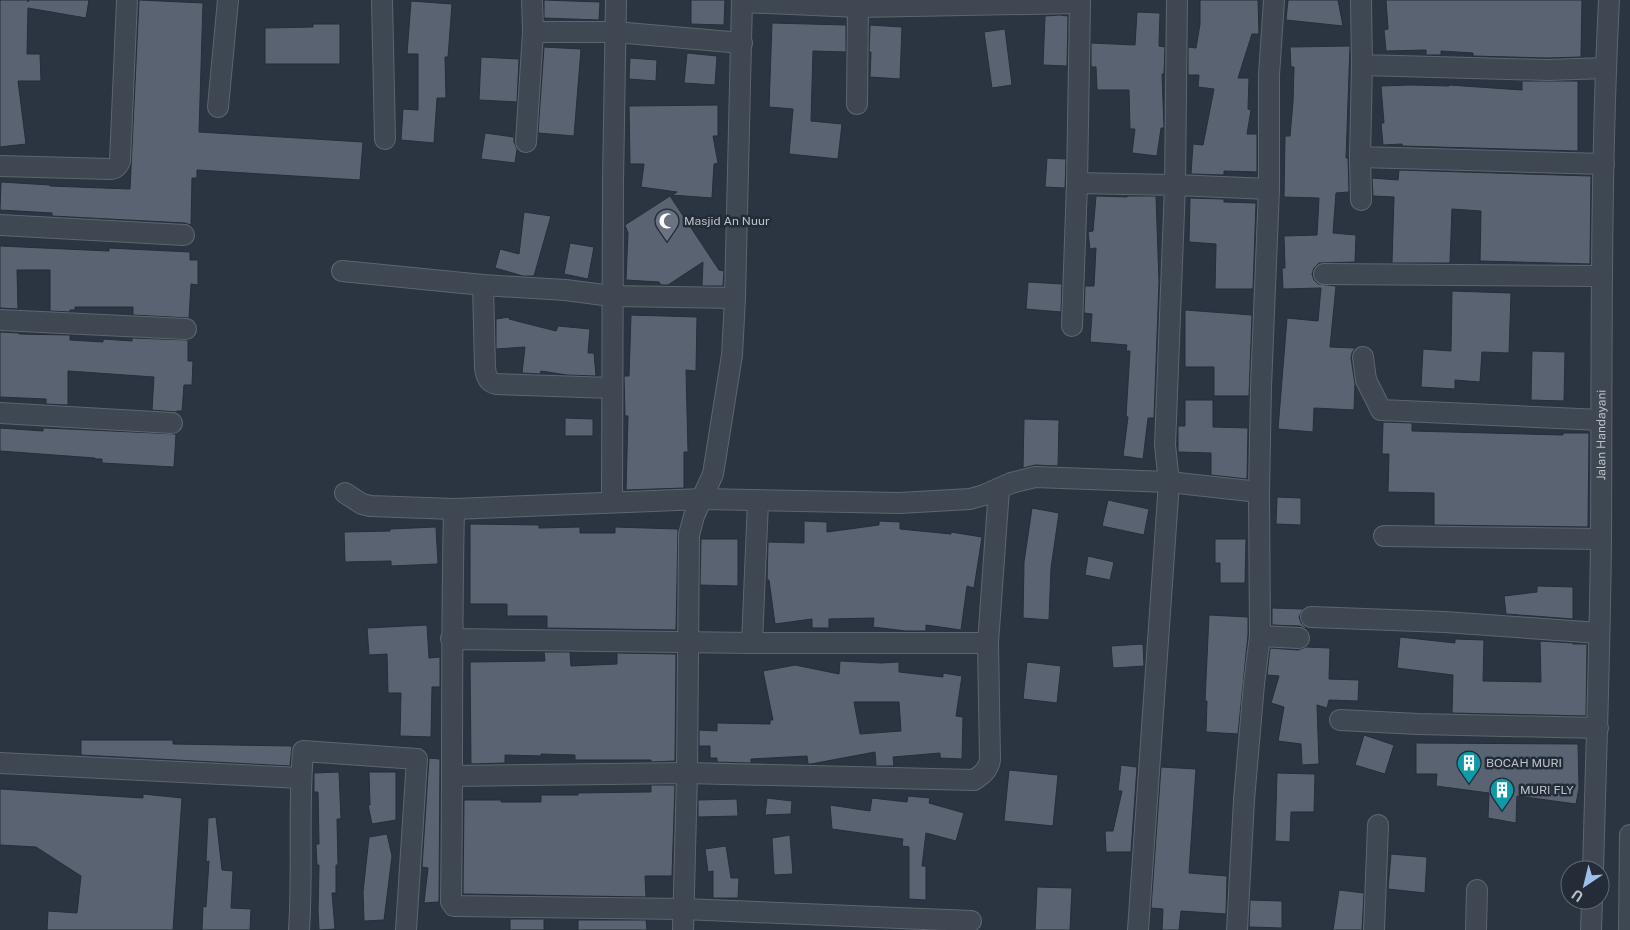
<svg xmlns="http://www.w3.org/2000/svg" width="1630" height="930" viewBox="0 0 1630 930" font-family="'Public Sans',sans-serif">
	<rect width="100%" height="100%" fill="#2b3542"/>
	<path fill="#596371" stroke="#252e39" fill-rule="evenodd" d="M0 0H28V2V0H89L86 18 28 8 27 54H40L41 81H18L26 144 0 147Z
		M139 0 203 3 199 132 363 142 360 180 197 170V178H192L191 225 185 223 52 216V213L0 210 1 182 50 185V186L130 189Z
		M544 0 600 2 599 20 544 18Z
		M691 0H725L724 25 691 24Z
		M1200 0H1258L1259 34H1252L1238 78H1249L1248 109 1251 110 1247 134H1257V172L1224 171V175L1191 174 1193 144 1203 145 1214 89 1198 87 1199 75H1188V47L1196 48 1200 24Z
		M1288 0H1338L1343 26 1286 20Z
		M1386 0H1582L1581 57 1548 58 1473 56V53L1441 51V55H1426V50L1386 51 1384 30 1388 29Z
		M411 1 452 4 448 57H445L446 98H437L434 143 401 140 403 109 418 110V54H407Z
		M1137 12 1160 13 1159 46 1165 47 1164 74H1162L1164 128H1161L1157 156 1132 153 1135 129H1130L1129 90H1097L1096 67H1091V43L1135 45Z
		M1060 15 1068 16 1067 66 1043 65 1045 16Z
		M772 23 846 25V52L813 51 811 121 842 124 838 159 789 154 793 109 769 107Z
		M313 24H340V64H265V28L313 27Z
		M870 25 902 27 900 79 870 77 871 52H869Z
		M1005 29 1012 85 992 88 984 32Z
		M1350 46 1346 158H1348L1349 192 1336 193 1333 233 1356 235 1355 262 1319 263 1314 268 1312 274 1314 280 1318 284 1336 286 1330 347 1355 348 1352 353 1351 358 1355 384 1354 410 1314 408 1313 432 1278 429 1287 318 1318 321 1321 288 1283 289 1282 268H1285L1284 236 1317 235 1319 198 1284 197 1285 136H1290L1293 102 1294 67H1291L1290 47Z
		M544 47 581 49 574 136 538 133Z
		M687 53 717 56 715 85 684 83Z
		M481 57 519 59 517 102 479 100Z
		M630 58 657 60 656 81 629 79Z
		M1522 81H1578V151L1402 146V144L1383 145 1381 123H1384L1381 86 1411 85 1449 86V85L1522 90Z
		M718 105V136H713L718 163 714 164 712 198 672 195 677 192 641 187 644 164H630L629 106Z
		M485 133 514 137V142L517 149 515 163 481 159Z
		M1047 158 1066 159 1065 188 1045 187Z
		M1399 170 1591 176 1590 264 1480 261 1481 211 1452 209 1450 263H1392L1394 197 1373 196 1372 178 1398 180Z
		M670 196 719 270 724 271 723 286H702L703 262 668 285H661L659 282 626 280 628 233 625 225Z
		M1096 196 1127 197V196H1156L1159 282 1154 418H1148L1143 459 1123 456 1128 417 1126 416 1130 351H1126L1127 345 1090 342 1092 314 1084 313 1085 286H1094L1096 248 1090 249 1088 232 1093 231Z
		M1190 198 1224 199V202L1256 203 1253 289H1215L1216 244 1189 242Z
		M524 212 551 216 534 276H523L495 268 500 249 519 254Z
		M570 243 594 247 588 279 564 274Z
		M0 246 109 251V248L190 252V260H198V285L191 284 189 318 133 315V307H75V310H70V312L50 311V270H17L18 309 0 308Z
		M1028 282 1062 284 1061 312 1026 309Z
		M1452 291 1511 293 1509 353 1482 352 1480 382 1455 380V389L1421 387 1423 349 1451 351Z
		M1185 310 1252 315 1249 396H1214V367H1185Z
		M631 315 697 317 696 371 686 370 688 452H684V488L626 490 628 416H625L624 376H629Z
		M509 317V319L556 331 558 326 590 329 588 353H594L596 376 567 375 541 371 540 374 522 373 525 347 496 349V319Z
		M0 332 19 333V334L70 335V340L103 342V339L132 341V338L188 340V361H193L192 385H184L182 411H177V412L152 410 154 377 68 371V405L46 404V399L0 397Z
		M1532 351 1565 352 1564 401 1531 400Z
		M1185 400H1213V427L1248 428 1247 479 1211 475V453L1178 452V426H1185Z
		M565 418 593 419V436H565Z
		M1024 419 1059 420 1058 466 1035 465 1023 468Z
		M1383 422 1412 423V431L1563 435V433H1589L1588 527 1434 525V493L1388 492 1389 454H1382Z
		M0 428 43 431V428H46L176 434 174 467 102 463V459H95V458L0 451Z
		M1277 497 1301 498V525L1276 524Z
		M1108 500 1149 509 1144 535 1102 526Z
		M1032 508 1059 513 1051 568 1049 620 1023 618 1024 562Z
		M804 521 827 522V532L879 525V521L900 522V529L951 534V532L982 537 974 588 967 586 961 630 926 625V631H906L873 627 874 618 829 619V628H812V619L775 624 769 580H767L768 542 804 543Z
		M470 524 539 525V528L580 527V533H615V527L678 529 676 630 547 628V616H507V604H470Z
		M436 527 438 564 391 566V561L345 562 344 532 390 531V529Z
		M701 539H738V586L700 585Z
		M1215 539H1246L1245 583H1220V563H1215Z
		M1088 556 1114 562 1110 580 1085 575Z
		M1537 586 1573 587V619L1506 614 1504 596 1537 592Z
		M1272 608 1303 609 1299 617 1301 623 1306 628V629L1300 626 1272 625Z
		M1209 615 1248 617V635L1238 734 1206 732 1207 701H1205Z
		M427 625 429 658 440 657V687H432L431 737 400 736 401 693H388L387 654 369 655 367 628Z
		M1400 637 1455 643V639L1484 640 1483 681 1541 682 1540 641 1573 643V644H1587L1586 716 1452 713 1453 675 1397 668Z
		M1143 644 1144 666 1113 668 1111 646Z
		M1306 647 1330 648 1329 679 1359 680 1358 701 1329 700 1327 708 1317 705 1319 764 1302 765 1301 744 1278 741 1284 707 1271 703 1279 676 1267 675 1270 648 1298 650Z
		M544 652H570L571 666 617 664V653L676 654 675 761 651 762V760H575V755L541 754V756L505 755V763L471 764 470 662 545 661Z
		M840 661 881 663 899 662V672L943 677V673L962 676 956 716 963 717 962 759 940 758V753L893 757 894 766H876L875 752 811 764H808L807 756 751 759V763L717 762V758H710V746H699V730L717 731V723L770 724V720H773L763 671 795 665 839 674ZM854 702H899L901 731 860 734Z
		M1027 662 1061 666 1057 703 1023 699Z
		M1364 735 1394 745 1385 774 1355 765Z
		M81 740H173V744L292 746 290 766 81 755Z
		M1416 743 1578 744 1579 788 1576 804 1517 796 1516 823 1488 818 1489 793 1436 786 1437 774H1416Z
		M429 758 440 759 439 902 424 903 428 868 422 867Z
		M1121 765 1137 767 1131 852H1106L1105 831H1113L1122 791H1118Z
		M1161 767 1196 769 1189 873 1227 876 1226 914 1181 911 1179 930H1162L1163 909 1151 908Z
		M1009 770 1058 775 1053 826 1004 821Z
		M339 772 341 819H337L338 865H336V893H332L335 929 319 930 318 911 319 865H317L316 844H319L318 792H314V773Z
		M369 772H396V820L372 824 368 805H370Z
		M1277 773 1315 774 1314 812H1291L1290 842 1275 841Z
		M651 785H675L672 876H645L646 897 463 894 464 800H501V802H541V795H578V793L647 792H651Z
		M0 789 143 798V794L182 798 173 930H47L48 911 77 913 81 876 36 847 0 845Z
		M908 796 930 798 929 803 964 813 956 841 926 833 922 866H926V900L909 899V847L902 846 903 839 832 829 830 805 870 811 872 798 907 802Z
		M767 798 792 801 791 814 765 815Z
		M737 799 738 816 698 817V800Z
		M216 817 222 870 233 871 231 908 251 909 250 930H202L203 906 206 907 209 861 206 862 208 818Z
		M387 834 392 856 384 920 364 921 363 892 369 837Z
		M790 835 793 874 774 875 772 838Z
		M726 846 731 878H739L738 898H713V871L708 872 705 849Z
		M1391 854 1427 857 1425 893 1388 889Z
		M1037 887 1072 888 1070 930H1035Z
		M1339 890 1364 893 1362 930H1333Z
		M1250 900 1282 901V928L1249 927Z
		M510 919H544V930H510Z
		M578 920H646L647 930H578Z"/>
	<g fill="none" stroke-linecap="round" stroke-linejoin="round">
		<defs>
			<g id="street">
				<path d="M382 0 385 139"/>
				<path d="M1177 0 1175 185 1269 189V75L1274 0"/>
				<path d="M1361 0 1362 65 1548 70 1606 68"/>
				<path d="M742 2 858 7 1080 3V0"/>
				<path d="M533 32H615L742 43"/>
				<path d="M1362 65 1360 157 1604 164"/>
				<path d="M857 104 858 7"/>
				<path d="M218 107 228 0"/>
				<path d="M526 142 533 32 532 0"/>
				<path d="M1360 157 1361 200"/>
				<path d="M0 166 110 169C116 169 118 166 120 161L127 0"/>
				<path d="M1077 183 1175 185 1165 445 1169 482 1138 930"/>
				<path d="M0 225 184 235"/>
				<path d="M342 271 483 285 565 290 612 296 735 298"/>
				<path d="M1324 274 1601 276"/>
				<path d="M483 285 485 368C486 376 488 383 497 384L612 388"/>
				<path d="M0 320 186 329"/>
				<path d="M1072 326 1077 183 1080 3"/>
				<path d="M1363 357 1366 380 1381 410 1601 420"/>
				<path d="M0 413 172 423"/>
				<path d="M345 493 362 504 370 506 454 509 703 499 899 503 970 499 984 495 1011 483 1035 477 1169 482 1259 492"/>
				<path d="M612 502 613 182 616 0"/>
				<path d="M454 509C451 640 453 771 451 902L454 906 683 909 971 921"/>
				<path d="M1384 536 1601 539"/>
				<path d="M1311 617 1445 622 1599 633"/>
				<path d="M1260 636 1299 638"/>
				<path d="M451 639 752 643H988"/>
				<path d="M752 643 758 501"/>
				<path d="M1340 720 1418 724 1598 728"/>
				<path d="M0 763 301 778"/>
				<path d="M453 776 687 773 974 780C983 774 988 770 990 760L988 643 999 489"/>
				<path id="s1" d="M1593 870C1596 759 1600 649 1601 538 1602 358 1600 179 1609 0"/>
				<path d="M299 930C303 870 298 811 303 751L417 759 406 930"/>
				<path d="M683 930 687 773 689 535 694 516 713 474 732 355 735 298 742 0"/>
				<path d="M1237 930 1244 800 1254 684 1260 636 1259 492 1261 387 1269 189"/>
				<path d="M1374 930 1378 825"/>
				<path d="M1476 930 1477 890"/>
				<path d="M1591 930 1592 900"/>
				<path d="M1629 930 1630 835"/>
			</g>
		</defs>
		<use href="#street" stroke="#5d656f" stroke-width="22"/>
		<use href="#street" stroke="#3f4752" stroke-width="20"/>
	</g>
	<defs>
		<symbol id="mosque-pin" viewBox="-11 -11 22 30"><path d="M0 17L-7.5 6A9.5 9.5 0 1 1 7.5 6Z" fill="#6b7280" stroke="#232c37"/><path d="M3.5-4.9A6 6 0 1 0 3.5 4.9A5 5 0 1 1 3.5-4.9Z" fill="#fff"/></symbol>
		<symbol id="building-pin" viewBox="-11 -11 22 30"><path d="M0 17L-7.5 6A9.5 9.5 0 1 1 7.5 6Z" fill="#0f9aa8" stroke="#232c37"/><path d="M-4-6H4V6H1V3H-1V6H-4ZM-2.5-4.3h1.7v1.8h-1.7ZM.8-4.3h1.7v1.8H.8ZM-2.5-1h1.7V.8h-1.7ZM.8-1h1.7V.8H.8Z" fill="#fff"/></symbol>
	</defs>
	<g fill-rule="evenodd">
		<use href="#mosque-pin" x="653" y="207" width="28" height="38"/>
		<use href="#building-pin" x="1455" y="749" width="28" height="38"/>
		<use href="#building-pin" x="1488" y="776" width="28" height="38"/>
	</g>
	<g text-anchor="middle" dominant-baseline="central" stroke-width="5" stroke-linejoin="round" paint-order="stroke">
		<g font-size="12" fill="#bcc2cb" stroke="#232c37" text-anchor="start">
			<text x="684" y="221">Masjid An Nuur</text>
			<text x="1486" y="763">BOCAH MURI</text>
			<text x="1520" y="790">MURI FLY</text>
		</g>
		<g font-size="12" fill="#bcc2cb" stroke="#232c37">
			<text stroke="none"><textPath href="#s1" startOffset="435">Jalan Handayani</textPath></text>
		</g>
	</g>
	<g transform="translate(1585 885) rotate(215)"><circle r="24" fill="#232c37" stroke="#606872"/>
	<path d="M0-4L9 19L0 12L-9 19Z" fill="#9ebeee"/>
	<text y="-8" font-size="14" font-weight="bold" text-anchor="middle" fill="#bcc2cb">U</text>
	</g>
</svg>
